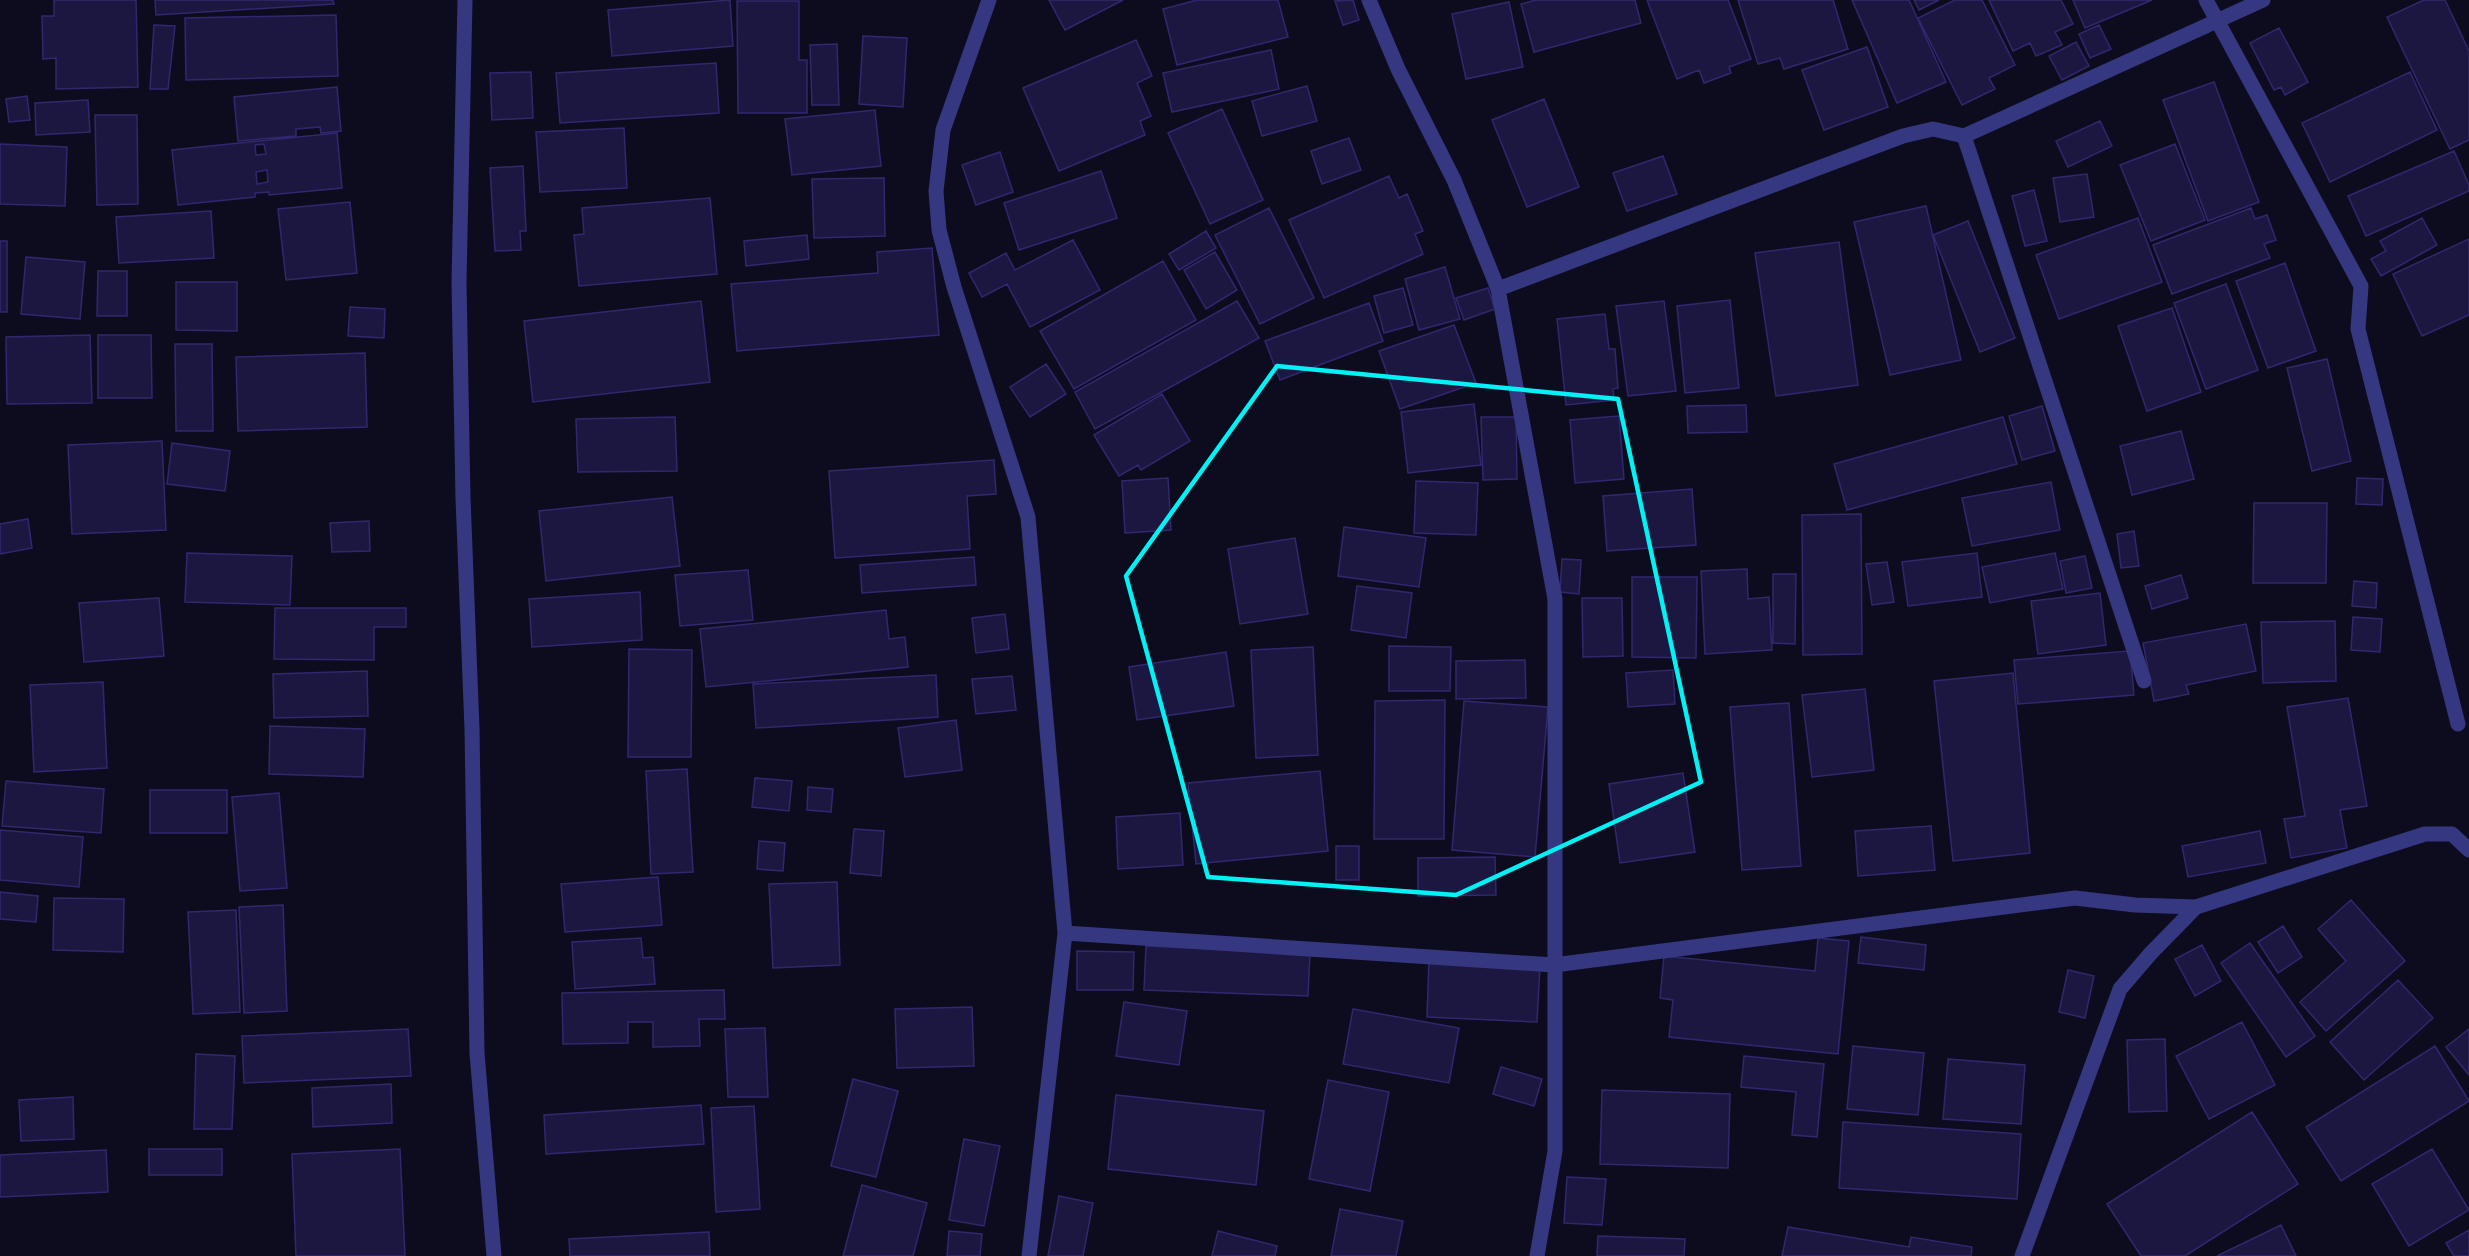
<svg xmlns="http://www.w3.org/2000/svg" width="2469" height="1256" viewBox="0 0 2469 1256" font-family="'Asap Condensed',sans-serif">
	<rect width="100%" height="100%" fill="#0d0c1f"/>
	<path fill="#1c1741" stroke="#30286e" stroke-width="1.5" fill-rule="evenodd" d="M54 0H136L138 87 56 89V58L43 59 42 16H54Z
		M155 0H333L334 4 156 15Z
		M730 0 733 46 612 56 608 10Z
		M1049 0H1123L1065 30Z
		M1197 0H1278L1288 37 1177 65 1163 9Z
		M1353 0 1359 20 1343 25 1335 1Z
		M1536 0H1635L1641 23 1534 52 1521 4Z
		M1647 0H1728L1751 59 1729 67 1731 73 1704 83 1699 70 1677 79Z
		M1738 0H1833L1848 49 1784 69 1780 58 1758 64Z
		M1852 0H1909L1946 82 1897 103Z
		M1914 0H1939L1919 10Z
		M1955 0H1982L2015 65 1989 78 1995 89 1962 105 1918 18Z
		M1989 0H2061L2073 24 2055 32 2062 45 2036 56 2030 43 2013 51Z
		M2073 0H2152L2085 28Z
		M2424 0H2445L2469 51V140L2450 149 2387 17Z
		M737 1H799V60H807V113H738Z
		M1509 2 1523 67 1466 79 1452 14Z
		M336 15 338 76 186 80 185 18Z
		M154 25 175 26 168 89H150Z
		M2099 25 2111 49 2090 58 2079 34Z
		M2279 28 2308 82 2285 95 2281 87 2274 90 2250 43Z
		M863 36 907 38 903 107 859 104Z
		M1136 40 1152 76 1137 83 1151 116 1140 121 1145 135 1059 171 1023 88Z
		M2076 42 2089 66 2062 80 2049 56Z
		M837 44 839 105H812L810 45Z
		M1867 47 1888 107 1824 130 1802 70Z
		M1271 50 1279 89 1172 112 1163 73Z
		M716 63 719 113 560 123 556 73Z
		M531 72 533 118 492 120 490 73Z
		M2410 72 2437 130 2330 182 2302 123Z
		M2214 82 2259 202 2208 221 2163 100Z
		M1307 86 1317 121 1262 136 1252 101Z
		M337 87 341 131 321 133 320 127 296 129V136L238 141 234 97Z
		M27 96 30 120 9 122 6 99Z
		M1544 99 1579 187 1527 207 1492 120Z
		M88 100 90 132 36 135 35 103Z
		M1222 109 1263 200 1210 224 1168 133Z
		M875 110 881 166 792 175 785 119Z
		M95 115H137L138 204 97 205Z
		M2100 121 2112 146 2068 167 2056 141Z
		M624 128 627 188 540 192 536 132Z
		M337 133 342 188 269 195V192L255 193V197L178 205 172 150ZM264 144 266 154 256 155 255 145ZM267 170 268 182 257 184 256 172Z
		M1349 138 1361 170 1322 184 1311 151Z
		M0 144 67 147 65 206 0 204Z
		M2175 144 2205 220 2151 241 2120 165Z
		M2454 151 2469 185V191L2366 236 2348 196Z
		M1000 152 1013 192 976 205 962 165Z
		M1663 156 1677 194 1627 211 1613 173Z
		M523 166 526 231H520L521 250 495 251 490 168Z
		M1101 171 1117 218 1019 250 1004 203Z
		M2087 174 2094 217 2060 222 2053 178Z
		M1389 176 1399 198 1407 194 1423 231 1415 234 1423 254 1324 298 1289 220Z
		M884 178 885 236 814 238 812 179Z
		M2034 190 2047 241 2025 246 2012 196Z
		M710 198 717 274 579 286 574 235 584 234 582 208Z
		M350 202 357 273 286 280 278 209Z
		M1926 206 1961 360 1890 375 1854 222Z
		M1269 208 1314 298 1260 324 1215 235Z
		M2251 208 2255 219 2267 215 2276 240 2264 244 2270 258 2172 294 2153 245Z
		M211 211 214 258 119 263 116 217Z
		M2138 218 2162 282 2059 319 2036 255Z
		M2422 218 2437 245 2381 276 2371 259 2386 251 2380 241Z
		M1968 221 2015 338 1980 352 1933 235Z
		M1206 231 1216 248 1179 270 1169 254Z
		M807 235 809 259 746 266 744 241Z
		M2469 239V315L2422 336 2393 274Z
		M1073 240 1100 290 1030 327 1007 284 982 297 969 273 1006 253 1015 270Z
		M0 241H7V312H0Z
		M1839 242 1858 385 1776 396 1755 253Z
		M932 248 939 335 737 351 731 284 878 273 877 252Z
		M1215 252 1237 290 1206 309 1184 270Z
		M26 257 85 262 80 319 21 314Z
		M1163 261 1196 320 1074 389 1040 331Z
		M2285 263 2316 351 2268 368 2236 281Z
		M1445 267 1460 319 1419 330 1405 279Z
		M98 271H127V316H97Z
		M176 282H237V331L176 330Z
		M2226 284 2258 370 2206 389 2174 303Z
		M1403 288 1413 325 1384 333 1374 296Z
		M1488 288 1495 309 1464 320 1456 298Z
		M1730 300 1739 388 1685 393 1677 306Z
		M701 301 710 382 533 402 524 321Z
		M1237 301 1259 338 1095 429 1075 392Z
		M1664 301 1676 391 1628 396 1616 306Z
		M1369 303 1383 341 1280 380 1265 341Z
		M350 307 385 309 384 338 348 336Z
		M2172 308 2201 392 2147 411 2118 326Z
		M1605 314 1609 349H1615L1618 388 1613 389 1614 400 1566 405 1557 319Z
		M1454 325 1476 383 1400 409 1379 351Z
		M90 335 92 403 7 404 6 337Z
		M98 335H151L152 398H98Z
		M175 344H212L213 431H176Z
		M365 353 367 427 238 431 236 357Z
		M2327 359 2351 461 2312 471 2287 368Z
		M1046 364 1066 394 1030 417 1010 387Z
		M1162 394 1190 441 1141 470 1138 465 1119 476 1094 435Z
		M1474 404 1481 465 1408 473 1401 412Z
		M1746 405 1747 432 1688 433 1687 406Z
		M2042 406 2055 451 2022 460 2009 416Z
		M1619 416 1624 479 1575 483 1570 420Z
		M675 417 677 471 578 472 576 419Z
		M1481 417H1516L1517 479 1483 480Z
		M2003 417 2017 464 1847 510 1834 464Z
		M2181 431 2194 479 2132 495 2120 446Z
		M162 441 166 530 72 534 68 445Z
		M172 443 230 451 225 491 167 484Z
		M994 460 996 494 967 496 970 549 835 558 829 471Z
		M1168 478 1171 530 1125 533 1122 481Z
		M2357 478 2383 479 2382 505 2356 504Z
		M1416 481 1478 483 1476 535 1414 533Z
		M2051 482 2060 530 1972 546 1962 498Z
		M1692 489 1696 545 1607 551 1603 496Z
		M672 497 680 566 546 581 539 511Z
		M2254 503H2327L2326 583H2253Z
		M1861 514 1862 654 1803 655 1802 515Z
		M28 519 32 548 0 554V524Z
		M369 521 370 551 332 552 330 523Z
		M1344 527 1426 538 1419 587 1338 576Z
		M2134 531 2139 566 2121 568 2117 534Z
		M1295 538 1308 614 1240 624 1228 549Z
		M187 553 292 556 290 605 185 602Z
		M1977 553 1982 597 1908 606 1902 562Z
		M2055 553 2063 589 1990 603 1982 567Z
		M2085 556 2092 588 2066 593 2060 561Z
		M974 557 976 585 862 593 860 565Z
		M1562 559 1581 560 1579 594 1560 592Z
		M1887 562 1894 602 1872 605 1866 564Z
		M1747 569 1748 599 1769 597 1772 650 1705 654 1701 571Z
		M748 570 753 620 680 626 675 575Z
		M1773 574H1796L1795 644 1773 643Z
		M2181 575 2188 598 2152 609 2145 586Z
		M1632 577H1697L1696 658 1632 657Z
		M2354 581 2377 583 2376 608 2352 606Z
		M1357 586 1412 593 1406 638 1351 630Z
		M640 592 642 640 532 647 529 599Z
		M2100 593 2106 645 2038 654 2031 601Z
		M159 598 164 656 84 662 79 603Z
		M1582 598H1622L1623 656 1583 657Z
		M275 608H406V627H374V660L274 659Z
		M886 610 889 639 905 637 908 667 706 687 700 629Z
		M1005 614 1009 649 976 653 972 618Z
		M2353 617 2382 619 2380 652 2351 650Z
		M2335 621 2336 681 2263 683 2261 622Z
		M2246 624 2256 671 2186 685 2189 694 2154 701 2143 643Z
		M1389 646 1451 647 1450 691H1389Z
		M1313 647 1318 755 1256 758 1251 650Z
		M629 649 692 650 691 757H628Z
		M2130 651 2134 695 2018 704 2014 660Z
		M1226 652 1234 706 1137 720 1129 667Z
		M1525 660 1526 698 1456 699V661Z
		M1673 670 1675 704 1628 707 1626 673Z
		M367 671 368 716 274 718 273 674Z
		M2013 673 2030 853 1953 861 1934 681Z
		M936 675 938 717 756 728 753 684Z
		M1012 676 1016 710 976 714 972 679Z
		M103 682 107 768 34 772 30 685Z
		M1865 689 1874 770 1812 777 1802 695Z
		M2348 698 2367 806 2340 810 2347 848 2291 858 2284 819 2305 816 2287 707Z
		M1445 700 1444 839H1374L1375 701Z
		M1464 701 1548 707 1535 857 1452 850Z
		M1789 703 1801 866 1742 870 1730 707Z
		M956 720 962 770 905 777 898 728Z
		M270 726 365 729 363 777 269 774Z
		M687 769 693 872 651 874 646 771Z
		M1320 771 1328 851 1196 864 1188 783Z
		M1683 773 1695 852 1620 863 1609 784Z
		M755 778 792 781 789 811 752 807Z
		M6 781 104 789 101 833 2 826Z
		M808 787 833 789 831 812 807 810Z
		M150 790H227V833H150Z
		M279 793 287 888 240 891 232 797Z
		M1180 813 1183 865 1118 869 1116 817Z
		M1931 826 1935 870 1858 876 1855 831Z
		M854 829 884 831 881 876 850 873Z
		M0 830 83 837 79 887 0 880Z
		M2260 831 2266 863 2188 877 2182 846Z
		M759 841 785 843 783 871 757 869Z
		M1336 846H1359V880H1336Z
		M1495 857 1496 895 1418 896V858Z
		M658 877 662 925 565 932 561 884Z
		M837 882 840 965 773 968 769 884Z
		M0 892 38 896 36 922 0 919Z
		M54 898 124 899 123 952 53 950Z
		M2351 900 2405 961 2326 1031 2300 1002 2346 961 2318 929Z
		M283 905 287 1011 244 1013 239 907Z
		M236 910 240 1012 193 1014 188 912Z
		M2283 926 2302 957 2278 973 2258 942Z
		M1861 937 1926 945 1924 970 1858 963Z
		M641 938 643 958 653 957 655 984 575 989 572 942Z
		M1818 938 1849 941 1838 1054 1669 1037 1673 1000 1660 998 1664 956 1815 971Z
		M2250 943 2315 1036 2286 1057 2221 963Z
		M2202 945 2221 981 2195 996 2175 959Z
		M1146 946 1310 953 1308 996 1144 990Z
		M1077 951 1134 952 1133 990H1077Z
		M1429 959 1540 965 1537 1022 1427 1017Z
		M2068 970 2094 976 2085 1018 2059 1012Z
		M2398 980 2433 1018 2364 1080 2330 1042Z
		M724 990 725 1019H699L700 1046 653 1047V1022H628V1043L563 1044 562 993Z
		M1124 1002 1187 1011 1179 1065 1116 1056Z
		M972 1007 974 1066 897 1068 895 1009Z
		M1353 1009 1459 1028 1449 1083 1343 1064Z
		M2242 1022 2275 1085 2209 1119 2176 1056Z
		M765 1028 768 1097H728L725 1029Z
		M408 1029 411 1076 244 1083 242 1036Z
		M2469 1029V1075L2446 1047Z
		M2165 1039 2167 1111 2129 1112 2127 1040Z
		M1853 1046 1924 1053 1918 1115 1847 1109Z
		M2435 1046 2469 1101 2341 1181 2306 1127Z
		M196 1054 235 1056 232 1129H194Z
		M1744 1056 1824 1064 1817 1137 1792 1135 1796 1092 1741 1087Z
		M1948 1059 2025 1065 2021 1124 1943 1119Z
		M1501 1067 1542 1079 1534 1106 1493 1094Z
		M853 1079 898 1091 876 1177 831 1166Z
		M1328 1080 1389 1092 1370 1191 1309 1179Z
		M391 1084 392 1123 313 1127 312 1088Z
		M1602 1090 1730 1094 1728 1168 1600 1164Z
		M1116 1095 1264 1111 1256 1185 1108 1169Z
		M73 1097 74 1139 21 1141 19 1100Z
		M701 1105 704 1144 546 1154 544 1115Z
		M754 1106 760 1209 716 1212 711 1108Z
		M2252 1112 2298 1184 2185 1256H2141L2107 1204Z
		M1843 1122 2021 1134 2017 1199 1839 1188Z
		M964 1139 1000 1146 984 1226 949 1220Z
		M149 1149H222V1175H149Z
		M400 1149 405 1256H296L292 1154Z
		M2432 1149 2469 1210 2409 1246 2372 1184Z
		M106 1150 108 1192 0 1197V1155Z
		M1567 1177 1606 1179 1602 1225 1564 1223Z
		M862 1185 927 1203 913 1256H843Z
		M1059 1196 1093 1203 1083 1256H1048Z
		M1340 1209 1403 1221 1396 1256H1331Z
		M2281 1225 2296 1256H2217Z
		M1788 1227 1909 1247 1911 1237 1972 1247 1971 1256H1782Z
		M2469 1230V1256H2454L2446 1243Z
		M949 1231 982 1234 980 1256H947Z
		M1218 1231 1277 1246 1275 1256H1212Z
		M709 1232 710 1256H570L569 1239Z
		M1598 1236 1685 1239 1684 1256H1597Z"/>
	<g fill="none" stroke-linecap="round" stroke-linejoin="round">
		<path stroke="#353880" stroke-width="15" d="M465 0 459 282 463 498 472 729 477 1053 494 1256
			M989 0 943 130 936 191 939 230 954 287 1028 517 1065 933 1029 1256
			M1369 0 1398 69 1454 180 1498 289 1555 599V1151L1537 1256
			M2206 0 2361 286 2358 329 2458 724
			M1964 136 2144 681
			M1498 289 1903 136 1933 129 1964 136 2263 0
			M1065 933 1554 965 2075 898 2135 905 2196 907 2425 834H2452L2469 850
			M2022 1256 2120 989 2151 953 2196 907"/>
	</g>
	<path fill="none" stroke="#00f2f5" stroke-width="4.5" stroke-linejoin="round" d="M1277 366 1618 399 1701 782 1456 895 1208 877 1126 576Z"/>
</svg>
